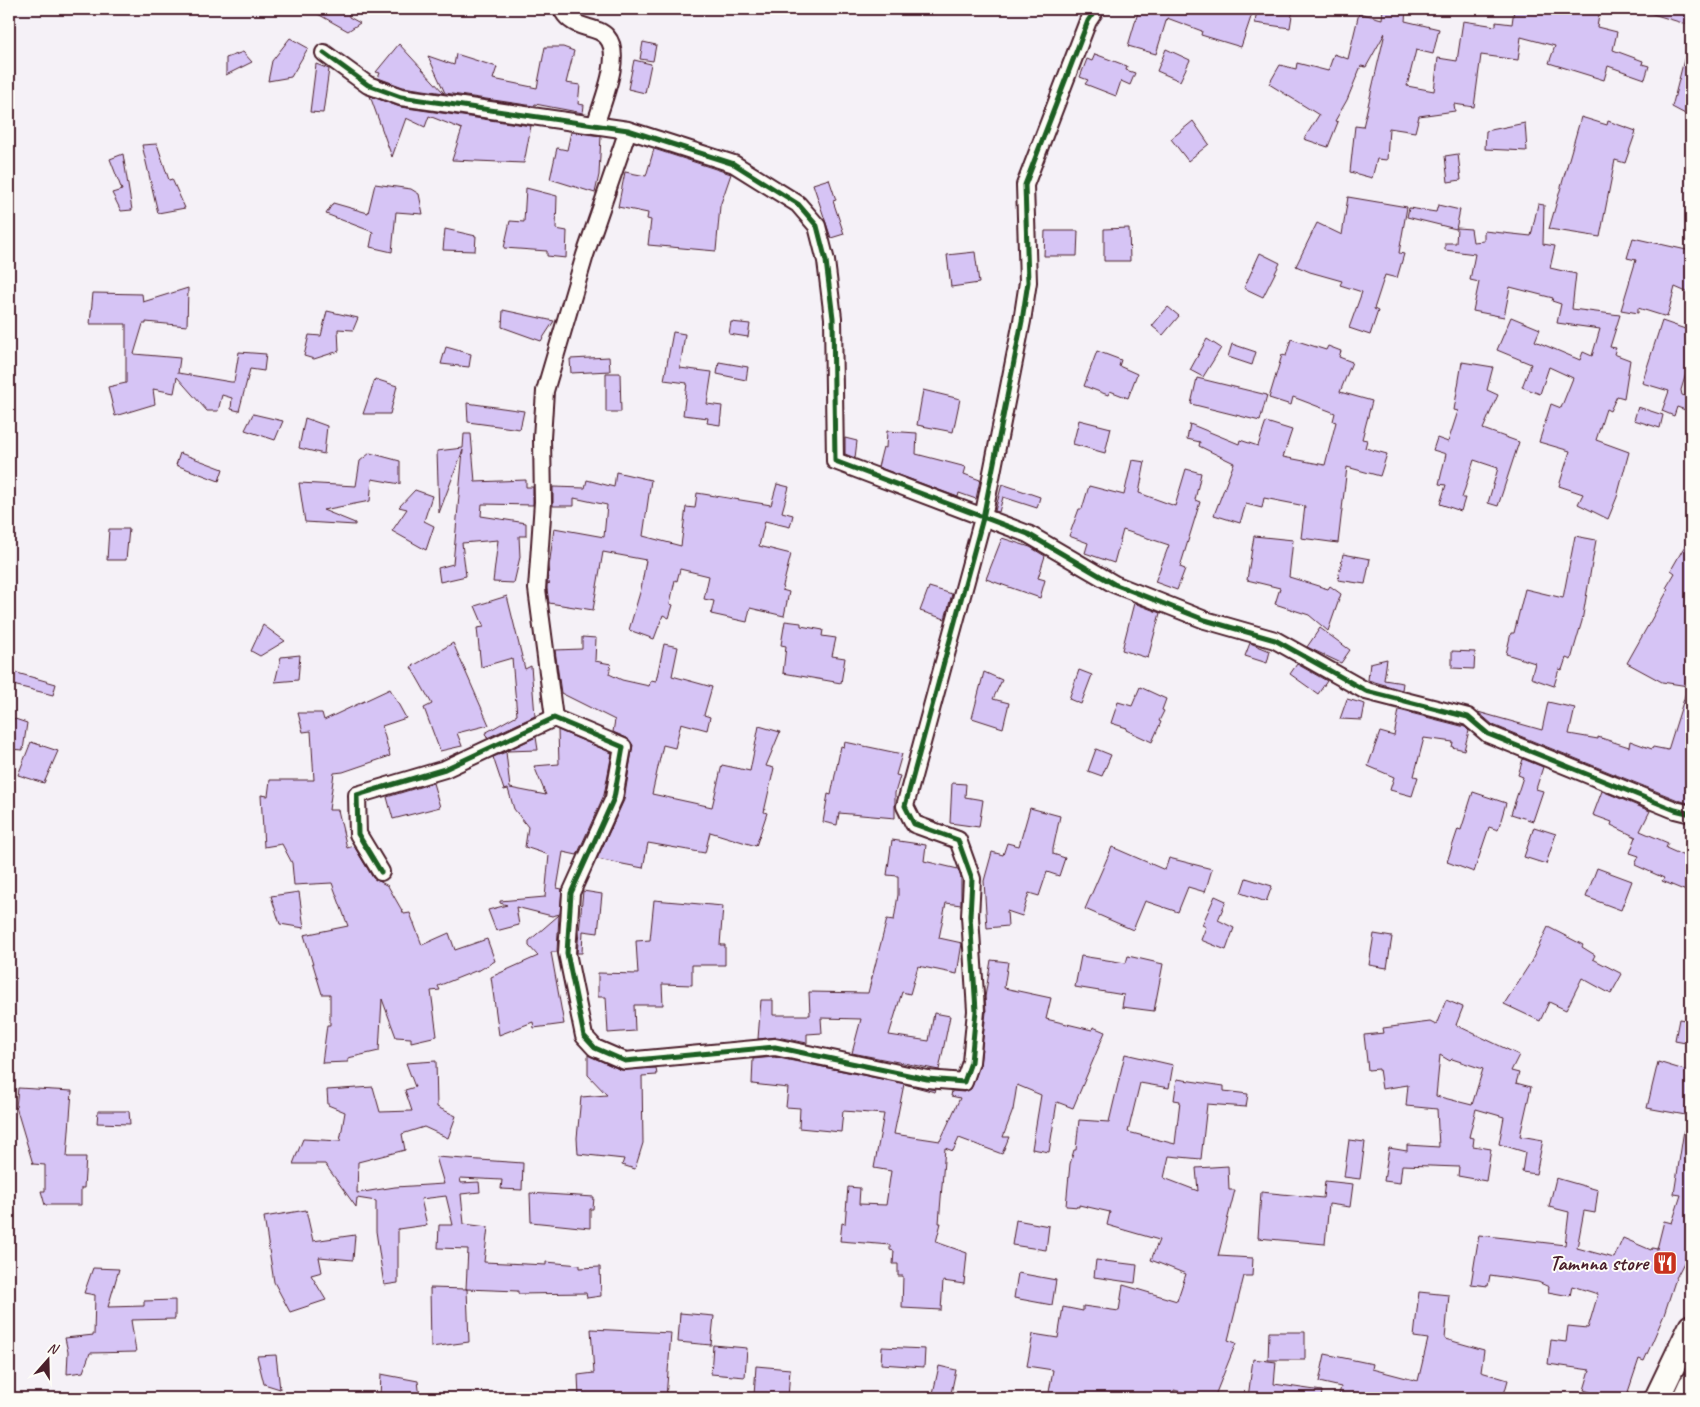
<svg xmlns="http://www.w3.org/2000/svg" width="1700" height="1407" viewBox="0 0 1700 1407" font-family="Caveat,sans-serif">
	<rect width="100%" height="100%" fill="#f5f1f7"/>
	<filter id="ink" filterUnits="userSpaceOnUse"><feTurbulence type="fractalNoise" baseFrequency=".02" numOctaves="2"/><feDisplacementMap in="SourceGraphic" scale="10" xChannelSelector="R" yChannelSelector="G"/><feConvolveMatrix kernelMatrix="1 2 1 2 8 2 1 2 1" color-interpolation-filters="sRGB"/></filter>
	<g filter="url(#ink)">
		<path fill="#d6c4f5" stroke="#4a1f2b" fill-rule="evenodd" d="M309 9H348L349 17 360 23 348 31Z
			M1139 9H1233L1252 14 1241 47 1201 35 1202 31 1167 18 1156 54 1128 46Z
			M1257 9H1293L1290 28 1255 23Z
			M1383 9H1406L1405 21 1439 29 1433 54 1416 50 1407 86 1434 91 1438 58 1457 61 1463 21 1496 26V22L1512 24 1514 9H1600L1597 27 1617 32 1613 50 1643 61 1642 64 1649 66 1645 79 1608 66 1604 80 1549 63 1555 46 1521 37 1518 60 1481 55 1474 107 1454 104 1455 111 1419 116 1415 132 1389 128 1387 160 1377 159 1372 178 1350 172 1355 126 1363 127 1385 33 1366 67 1361 66 1347 100 1335 121 1338 122 1328 147 1304 139 1319 115 1269 84 1280 65 1296 69 1297 63 1328 71 1334 54 1348 59 1359 13 1382 19Z
			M1646 9H1690L1686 24 1646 12Z
			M290 38 308 48 291 77 268 81 272 61Z
			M643 42 656 45 653 61 640 59Z
			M399 44 444 93 403 87 378 78 380 73 376 72Z
			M545 47H563L574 51 566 83 580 85 578 104 584 105 583 113 535 104 534 106 445 93 428 56 454 65 456 54 497 67 493 79 537 88Z
			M1687 48 1691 49V117L1672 107Z
			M1166 49 1190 60 1180 81 1157 71Z
			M243 52 252 62 226 75V58Z
			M1095 54 1127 66 1126 70 1135 73 1130 85 1121 81 1116 96 1085 84 1088 80 1080 77 1087 59 1092 61Z
			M634 60 651 64 645 93 628 89Z
			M316 64 329 69 323 113 310 112Z
			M370 96 400 107 531 126 524 163 452 160 462 129 429 116 425 127 406 118 392 157Z
			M1581 117 1607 125 1608 121 1636 131 1625 163 1615 160 1600 237 1549 229Z
			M1193 121 1209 144 1188 161 1171 139Z
			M1525 123 1527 151 1485 149 1486 131Z
			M571 132 601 136 599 175 595 193 550 179 557 148 567 150Z
			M157 144 169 180 172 179 185 208 158 213 142 145Z
			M654 149 731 174 720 206 716 251 648 245 651 220 647 219 648 213 618 207 625 172 646 176Z
			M123 154 132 210 121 211 112 193 122 190 110 159Z
			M1458 154 1461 180 1448 182 1445 156Z
			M829 179 836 200 833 201 844 234 831 238 813 184Z
			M375 184 411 189 419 194 423 214 396 212 392 252 370 247 373 232 326 214 333 203 368 213Z
			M526 188 557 196 556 229 567 231 566 258 547 256V251L504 248 510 221 524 222Z
			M1348 197 1407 207 1399 253 1404 254 1397 278 1385 275 1374 309 1378 311 1370 335 1349 328 1362 292 1340 285 1342 281 1310 272 1296 266 1317 223 1342 235Z
			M1538 204 1544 205 1543 244 1555 246 1550 268 1576 274 1572 309 1620 315 1610 347 1616 348 1614 354 1630 360 1624 398 1617 396 1610 411 1606 409 1596 440 1629 452 1617 497 1608 519 1578 504 1583 494 1559 486 1570 451 1539 442 1551 404 1561 408 1573 378 1549 367 1540 394 1522 387 1531 364 1497 350 1511 317 1540 329 1535 341 1580 360 1583 352 1592 356 1600 329 1557 323 1561 304 1552 301 1553 298 1510 287 1504 317 1473 311 1479 282 1470 280 1475 254 1445 250V243H1456L1457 228 1471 229 1473 242 1484 241V231L1531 236Z
			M1438 205 1460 210 1456 229 1407 217 1409 208 1436 212Z
			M1129 228 1130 261H1104V229Z
			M445 229 476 236 475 251 443 250Z
			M1045 231H1078L1077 256H1044Z
			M1633 238 1691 251V294L1675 287 1667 317 1638 308V313L1621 310 1636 260 1627 258Z
			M975 252 979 283 951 287 947 255Z
			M1260 253 1280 263 1263 297 1244 288Z
			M188 288 187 326 146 322V324H143L134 354 180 358 178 373 231 382H234L239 352 266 354 264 371 250 369 239 411 231 409 232 398 222 395 218 411H207L177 377 174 393 153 389 155 404 115 416 108 387 126 383V324H90L93 293 142 294 143 302Z
			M1168 307 1179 316 1163 335 1152 326Z
			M503 310 554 321 541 341 502 327Z
			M327 311 358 318 353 330 338 329 339 351 314 359 304 356 309 335 321 336Z
			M1662 321 1691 331V357L1681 390 1682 395 1691 398V412L1677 407 1674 416 1662 411 1669 391 1642 383Z
			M731 322 750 324 748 337 729 334Z
			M673 332 685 334 680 368 712 372 707 404 722 406 720 425 707 423 708 418 683 415 687 383 664 380Z
			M1207 339 1221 348 1203 377 1190 370Z
			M1291 339 1326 350 1328 346 1341 351 1339 357 1352 362 1340 392 1372 401 1362 439 1367 440 1365 448 1387 454 1380 476 1347 467 1338 543 1301 538 1305 506 1264 498 1262 508 1246 504 1240 523 1214 515 1234 463 1199 446 1200 442 1187 439 1190 424 1239 444 1240 440 1258 446 1266 422 1292 430 1283 457 1325 465 1336 422 1333 421 1335 413 1293 397 1291 405 1269 398 1282 355 1286 356Z
			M1232 344 1256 352 1252 365 1228 357Z
			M446 347 471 354 469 367 441 364Z
			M1097 351 1121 360 1119 366 1137 374 1128 398 1110 391 1108 395 1084 386Z
			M609 357 610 371 571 373 570 359Z
			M719 362 748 367 746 380 717 374Z
			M1462 362 1493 367 1487 390 1498 395 1483 429 1519 442 1498 506 1488 503 1498 468 1474 460 1462 498H1465L1461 511 1440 504 1446 485 1439 484 1446 454 1433 450 1437 438 1448 442 1458 411 1454 410Z
			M606 373H620L621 412H606Z
			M1197 378 1267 395 1260 421 1191 404Z
			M375 379 397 386 390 414H363Z
			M923 390 960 399 953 432 917 425Z
			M467 403 524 411 520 429 468 422Z
			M1638 407 1663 415 1660 428 1634 420Z
			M253 414 283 421 275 440 245 430Z
			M305 418 327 426 324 454 299 448Z
			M1079 420 1111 428 1105 453 1073 444Z
			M887 431 917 433 916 454 966 467 964 474 980 480 976 499 959 493 958 497 878 467 883 447 886 448Z
			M464 434H471L475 482 526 480V487H533V505L482 504 481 516 526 523V536H519L520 557 514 583 493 582 498 540 462 543 466 576 440 582 438 568 453 564 463 450 439 513 437 451 463 448Z
			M845 438 857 441 855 458 845 454Z
			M180 453 223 469 219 481 176 465Z
			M370 453 400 461V484L372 479 370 501 323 510 355 523V525L305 522 299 483 356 486 360 461Z
			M1132 460 1145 462 1139 493 1175 506 1186 469 1201 473 1195 500 1200 502 1180 567 1185 569 1177 590 1155 582 1169 545 1123 530 1114 563 1085 553 1088 543 1069 536 1079 509H1082L1089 486 1124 495Z
			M616 472 651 480 643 536 681 546 686 507 695 508 697 493 771 505 777 484 789 487 782 512 793 515 790 527 765 521 759 546 791 554 782 590 789 592 784 616 750 608 747 622 711 614 714 601 704 599 709 576 680 569 677 581 675 580 670 604 673 605 669 618 663 615 654 639 629 630 641 589 646 560 603 552 593 610 549 603 547 589V584L550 583H547L554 528 604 537 607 505 574 498V506H553V487L585 488 587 480 614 487Z
			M1002 484 1040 497 1037 508 1003 497 999 512 995 511Z
			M415 490 432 496 424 521 434 526 426 550 392 531 407 509 399 507Z
			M109 529H129L126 560H107Z
			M1691 535V664L1688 671 1691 679V804L1678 800 1493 725 1478 712 1542 730 1548 702 1575 708 1569 734 1598 739V737L1629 747 1630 741 1652 749 1653 747 1668 750 1688 686 1662 682 1627 663 1668 590 1666 588 1675 573 1671 570Z
			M1254 536 1293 540 1289 577 1328 589 1330 586 1341 594 1328 631 1309 615 1275 604 1280 588 1247 580Z
			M1575 536 1596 540 1582 621 1575 645 1571 660 1566 658 1562 670 1559 669 1554 686 1531 678 1535 663 1506 654 1511 633H1514L1525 589 1563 598Z
			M1002 538 1030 547 1045 556 1038 578 1045 580 1040 598 986 579Z
			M1343 554 1370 559 1365 584 1338 580Z
			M929 587 952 594 945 619 920 611Z
			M507 596 525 669 531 666 535 716 487 738 485 733 517 715 512 658 481 667 477 628 484 627 475 606Z
			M1134 603 1160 613 1148 658 1122 650Z
			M785 621 801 623V626L823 630 822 636 836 638 832 656 845 658 841 683 783 673 786 646 781 645Z
			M263 625 285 641 260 656 251 651Z
			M1320 628 1350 650 1341 663 1307 647Z
			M582 637 596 638 595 661 611 664 609 674 622 680 649 686 651 680 656 681 664 644 678 647 672 676 712 687 704 715 710 717 707 730 681 723 675 748 663 745 652 794 712 807 722 765 750 771 759 726 780 732 766 766 774 768 764 812 767 813 756 846 710 832 705 853 648 843 643 868 597 859 624 800 633 745 627 738 613 732 615 720 561 693 555 650 582 649Z
			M453 643 489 725 457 733 462 746 440 751 424 708 432 704 411 667Z
			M1250 643 1270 651 1267 663 1245 656Z
			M1452 651 1475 652 1474 669 1452 668Z
			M300 655 298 680 275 682 281 657Z
			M1387 659 1384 680 1403 683 1402 690 1368 680 1370 663Z
			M1297 664 1327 681 1318 694 1290 674Z
			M1079 670 1092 675 1081 704 1069 699Z
			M10 671 56 684 53 695 9 684Z
			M984 672 1002 680 993 699 1009 703 1003 728 972 718Z
			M1140 687 1166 699 1162 710 1164 711 1159 721 1161 722 1152 742 1126 730 1127 728 1111 723 1118 702 1132 706Z
			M390 689 406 718 382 726 390 756 343 772 334 773 329 810H338L347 848 354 846 373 878 388 886 404 914 410 913 422 945 449 933 455 950 487 939 495 961 478 971V970L438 986 440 990 431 991 437 1036 411 1042V1038L396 1037 382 999 379 1051 348 1058V1062L322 1063 327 1025H330V994H322L304 935 348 926 332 883 294 885 292 863 282 844 264 847 261 795 268 796 270 780H314L311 731 303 732 298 713H322L324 720Z
			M1347 699 1365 704 1362 720 1340 719Z
			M1399 710 1465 727 1469 731 1464 750 1452 747 1453 742 1424 738 1414 776 1418 777 1412 796 1390 790 1394 777 1368 766 1380 732 1394 736Z
			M9 717 27 723 23 750 9 749Z
			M558 730 612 753 604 795 577 855 563 852 557 888 562 889 560 914 552 916 516 907 519 925 496 931 488 910 507 905 500 903V901L545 897 549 855 525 847 528 827 514 809 508 789 504 790 493 757 506 752 510 788 546 795 534 766 559 764Z
			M536 737 538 750 507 751Z
			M31 742 58 751 44 783 18 775Z
			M845 742 902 754 896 775 900 776 895 793V818L839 813 837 825 823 822 828 794 831 795 841 746 844 747Z
			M1096 749 1111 755 1102 776 1088 771Z
			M1523 759 1543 767 1536 789 1543 791 1533 821 1511 814 1523 777 1518 775Z
			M433 783 440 807 393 819 387 797Z
			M952 783 966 784 965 797 983 800 979 827 950 823Z
			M1602 791 1650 811 1640 831 1668 843 1666 848 1691 859V893L1662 881 1664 878 1635 865 1639 856 1630 853 1636 837 1611 825 1612 822 1593 815Z
			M1473 792 1506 803 1498 830 1489 827 1474 872 1447 862 1458 829 1461 830Z
			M1030 808 1060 816 1053 849V854L1065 858 1059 876 1047 872 1039 896 1029 893 1022 916 1007 911 1008 926 987 928 984 881 992 852 1003 855 1007 843 1019 846Z
			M1534 827 1556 834 1546 864 1524 857Z
			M892 840 926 845 924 861 958 869 961 878V905L946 903 939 938 962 943 957 974 918 966 910 994 902 992 889 1035 929 1041 934 1013 950 1016 939 1070 852 1053 861 1019 821 1018 822 1033 807 1034V1043L777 1037 758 1039 761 1000H773V1015H810L809 992 868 993 887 919 894 920 898 895V876L887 875Z
			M1112 847 1165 870 1169 858 1212 869 1205 892 1188 887 1178 912 1145 901 1133 930 1085 909Z
			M1597 868 1632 881 1621 910 1586 897Z
			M1246 878 1272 886 1266 902 1241 893Z
			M583 891 602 894 598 933 583 931 582 953H577Z
			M299 892 304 928 280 924 271 896Z
			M1215 896 1226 901 1218 920 1234 928 1226 950 1201 940 1206 927 1202 925Z
			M654 900 723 906 720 945H725V965H692V985L662 984 663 1005H634L635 1031 608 1033 606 997H598V973L638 974 636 941 650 940Z
			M559 915 557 952H551L564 1024 534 1028 533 1022 499 1035 491 977 538 956 529 946V941Z
			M1548 927 1583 945 1582 947 1595 955 1593 959 1622 974 1611 994 1582 978 1566 1010 1549 1002 1540 1021 1504 1004 1531 962Z
			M1374 934 1392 937 1387 968 1369 965Z
			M1081 956 1126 963 1128 956 1163 964 1154 1011 1122 1007 1124 995 1075 987Z
			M991 960 1008 962 1004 988 1051 998 1046 1019 1092 1030 1093 1027 1105 1032 1073 1108 1057 1102 1049 1152 1032 1149 1041 1095 1017 1085 1013 1110 1003 1137H1009L1002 1154 959 1138 953 1151 945 1148 939 1223H941L936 1242 967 1253 964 1284 943 1281 941 1310 902 1308 903 1276H898V1264H893L894 1251 890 1250V1245L840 1241 842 1223 845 1224 848 1187 860 1188 859 1204 886 1205 891 1171 874 1168 884 1114 843 1111 841 1132 799 1128 800 1108 786 1107 788 1088 752 1084 753 1059 774 1057 936 1090 935 1092 904 1084 894 1134 940 1141 960 1098 951 1096 952 1091 964 1092 971 1089 980 1065 986 1012 985 997Z
			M1446 1000 1463 1007 1456 1025 1519 1055 1511 1071 1519 1073 1516 1083 1531 1087 1520 1136 1543 1140 1536 1174 1522 1172 1525 1152 1499 1144 1504 1117 1476 1109 1469 1137 1474 1138 1473 1146 1491 1149 1486 1181 1458 1176 1459 1167 1402 1165 1400 1183 1384 1181 1389 1148 1407 1151V1145L1439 1147 1437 1109 1406 1106 1408 1085 1382 1089 1379 1069 1368 1070 1364 1035 1384 1033 1383 1028 1430 1022 1436 1025ZM1440 1055 1450 1061 1452 1059 1483 1069 1472 1105 1436 1096Z
			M1679 1019 1691 1021V1043L1675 1040Z
			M1125 1054 1173 1065 1169 1088 1140 1083 1128 1132 1175 1144 1180 1101 1174 1100 1177 1079 1224 1086V1091L1248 1094 1246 1107 1207 1104 1201 1159 1169 1156 1164 1178 1198 1191 1196 1168 1228 1166 1229 1190H1235L1218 1256 1253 1258 1252 1276H1244L1228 1340 1236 1343 1214 1398H1204L1174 1390 1173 1398H1072L1073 1396 1049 1392 1053 1370 1027 1366 1033 1334 1058 1338 1063 1307 1083 1311V1306L1119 1311 1123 1285 1177 1301 1186 1274 1151 1260 1159 1240 1107 1225 1110 1212 1079 1205V1207L1066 1206 1070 1164 1074 1150H1076L1079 1120 1109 1122Z
			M588 1055 621 1070 656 1068 657 1075 642 1076 643 1143 635 1169 622 1165 624 1159 578 1154 577 1138 581 1097 607 1095 588 1075Z
			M436 1061 437 1107 456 1116 448 1138 424 1127 402 1134 405 1150 358 1162 357 1193 395 1187 444 1184 436 1157 523 1163 522 1190 501 1189 502 1180 460 1178 461 1183 479 1182 480 1192 461 1194 464 1224 488 1227 484 1262 546 1265V1262L580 1265V1268L600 1267 601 1296 587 1298 586 1293 518 1294V1291L466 1289 468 1249 438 1248 439 1225H453L446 1196 421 1199 427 1225 398 1229V1283L384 1285 376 1231V1201L357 1198 356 1207 325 1164H293L303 1139 340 1141 345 1112 328 1105 327 1090 373 1087 380 1112 412 1111 405 1090 415 1087 406 1063Z
			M1658 1062 1691 1072V1116L1647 1108Z
			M18 1088 72 1091 67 1157H86L84 1188H81V1205H45L41 1191H45V1165L33 1164 16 1107Z
			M98 1111H129L130 1124 97 1123Z
			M1684 1130 1691 1131V1249L1676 1278 1664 1315 1644 1361 1639 1359 1626 1398H1594L1596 1394 1584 1390 1590 1370 1548 1364 1551 1340 1566 1342 1568 1326 1588 1328 1598 1294 1572 1286 1570 1296 1548 1292 1549 1287 1538 1282 1490 1275 1488 1286 1471 1284 1479 1235 1565 1245 1569 1212 1549 1207 1556 1178 1598 1190 1595 1213 1584 1211 1577 1248 1614 1258 1623 1238 1651 1250 1652 1248 1657 1249 1664 1221 1672 1223 1681 1195 1674 1194Z
			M1349 1140 1365 1142 1360 1179 1344 1177Z
			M1325 1181 1353 1184 1350 1207 1329 1204 1325 1244 1258 1238 1261 1192 1323 1198Z
			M530 1193 594 1197 593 1209H590V1228L531 1222Z
			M306 1210 313 1241 355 1235 353 1260 319 1257 322 1272 311 1275 326 1300 290 1312 274 1282 264 1217Z
			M1016 1220 1049 1226 1046 1250 1012 1245Z
			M1096 1260 1137 1265 1135 1283 1094 1277Z
			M93 1268 119 1269 108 1307 144 1306V1301L175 1300V1319L131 1320 136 1352 90 1353 83 1372 67 1374 68 1352 65 1338 94 1335 95 1295 84 1293Z
			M1018 1273 1056 1280 1052 1305 1014 1298Z
			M430 1288 467 1289 469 1342 431 1347Z
			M1419 1292 1449 1295 1445 1339 1484 1350 1481 1372 1508 1380 1503 1398H1338L1341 1387 1319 1382 1325 1354 1373 1364 1372 1369 1418 1381 1428 1339 1414 1337Z
			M680 1313 714 1316 711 1345 678 1342Z
			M591 1329 671 1333 666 1398H579L578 1375 594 1373Z
			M1269 1332H1305V1360H1268Z
			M713 1345 747 1348 745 1377 711 1374Z
			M882 1347 925 1349 924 1367 881 1364Z
			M276 1355 280 1389 264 1384 257 1356Z
			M1253 1359 1276 1362 1274 1384 1322 1391 1321 1398H1248Z
			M756 1366 790 1369 788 1398 754 1396Z
			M939 1366 956 1370 950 1398H932Z
			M381 1374 418 1381 420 1398 380 1397Z"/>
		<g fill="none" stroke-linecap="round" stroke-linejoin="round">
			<defs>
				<path id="minor" d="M562 9C566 19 575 24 586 27 593 29 602 31 607 37 623 55 602 102 596 123
					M324 53 368 85 401 97 628 130 734 164 798 204 817 226 826 261 833 318 835 461 1028 534 1114 584 1205 620 1275 640 1366 691 1468 717 1488 734 1675 810 1691 814
					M554 718 537 589 543 502 542 438 545 391 585 255 628 130
					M381 872 358 834 357 795 445 769 554 718 623 747 614 798 571 893 567 953 584 1036 595 1048 625 1061 775 1047 927 1079 964 1082 971 1062 976 1011 970 916 972 879 958 840 914 824 905 806 983 518 1022 321 1028 282 1025 185 1088 21 1096 9"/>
				<path id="highway" d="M1657 1398 1691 1327
					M1685 1398 1691 1385"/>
			</defs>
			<use href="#minor" stroke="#4a1f2b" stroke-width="20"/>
			<use href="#highway" stroke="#4a1f2b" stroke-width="28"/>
			<use href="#minor" stroke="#fdfcf7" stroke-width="16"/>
			<use href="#highway" stroke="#fdfcf7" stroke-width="24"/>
			<defs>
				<path id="cycleway" d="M324 53 368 85 401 97 628 130 734 164 798 204 817 226 826 261 833 318 835 461 1028 534 1114 584 1205 620 1275 640 1366 691 1468 717 1488 734 1675 810 1691 814
					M381 872 358 834 357 795 445 769 554 718 623 747 614 798 571 893 567 953 584 1036 595 1048 625 1061 775 1047 927 1079 964 1082 971 1062 976 1011 970 916 972 879 958 840 914 824 905 806 983 518 1022 321 1028 282 1025 185 1088 21 1096 9"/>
			</defs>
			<use href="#cycleway" stroke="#fdfcf7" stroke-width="8"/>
			<use href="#cycleway" stroke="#1b5e20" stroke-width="5"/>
		</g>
	</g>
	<defs>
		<symbol id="restaurant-square" viewBox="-11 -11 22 22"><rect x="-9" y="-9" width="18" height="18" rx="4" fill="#c8321e" stroke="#fdfcf7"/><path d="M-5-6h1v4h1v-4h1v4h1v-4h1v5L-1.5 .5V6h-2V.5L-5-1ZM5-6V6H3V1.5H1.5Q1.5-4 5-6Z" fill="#fff"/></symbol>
	</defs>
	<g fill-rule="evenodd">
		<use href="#restaurant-square" x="1651" y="1249" width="28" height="28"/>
	</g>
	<g text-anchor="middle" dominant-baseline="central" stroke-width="4" stroke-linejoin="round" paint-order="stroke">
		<g font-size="21" font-weight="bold" fill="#4a1f2b" stroke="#fdfcf7" text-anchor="end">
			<text x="1648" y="1263">Tamnna store</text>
		</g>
	</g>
	<rect width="1700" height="1407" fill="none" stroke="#fdfcf7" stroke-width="30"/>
	<rect x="15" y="15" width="1670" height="1377" fill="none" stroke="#4a1f2b" stroke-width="2" filter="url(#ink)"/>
	<g transform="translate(48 1360) rotate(20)" stroke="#fdfcf7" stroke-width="4" paint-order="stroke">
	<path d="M0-4L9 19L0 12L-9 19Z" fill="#4a1f2b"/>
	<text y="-8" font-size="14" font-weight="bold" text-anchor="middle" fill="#4a1f2b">N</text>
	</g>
</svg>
